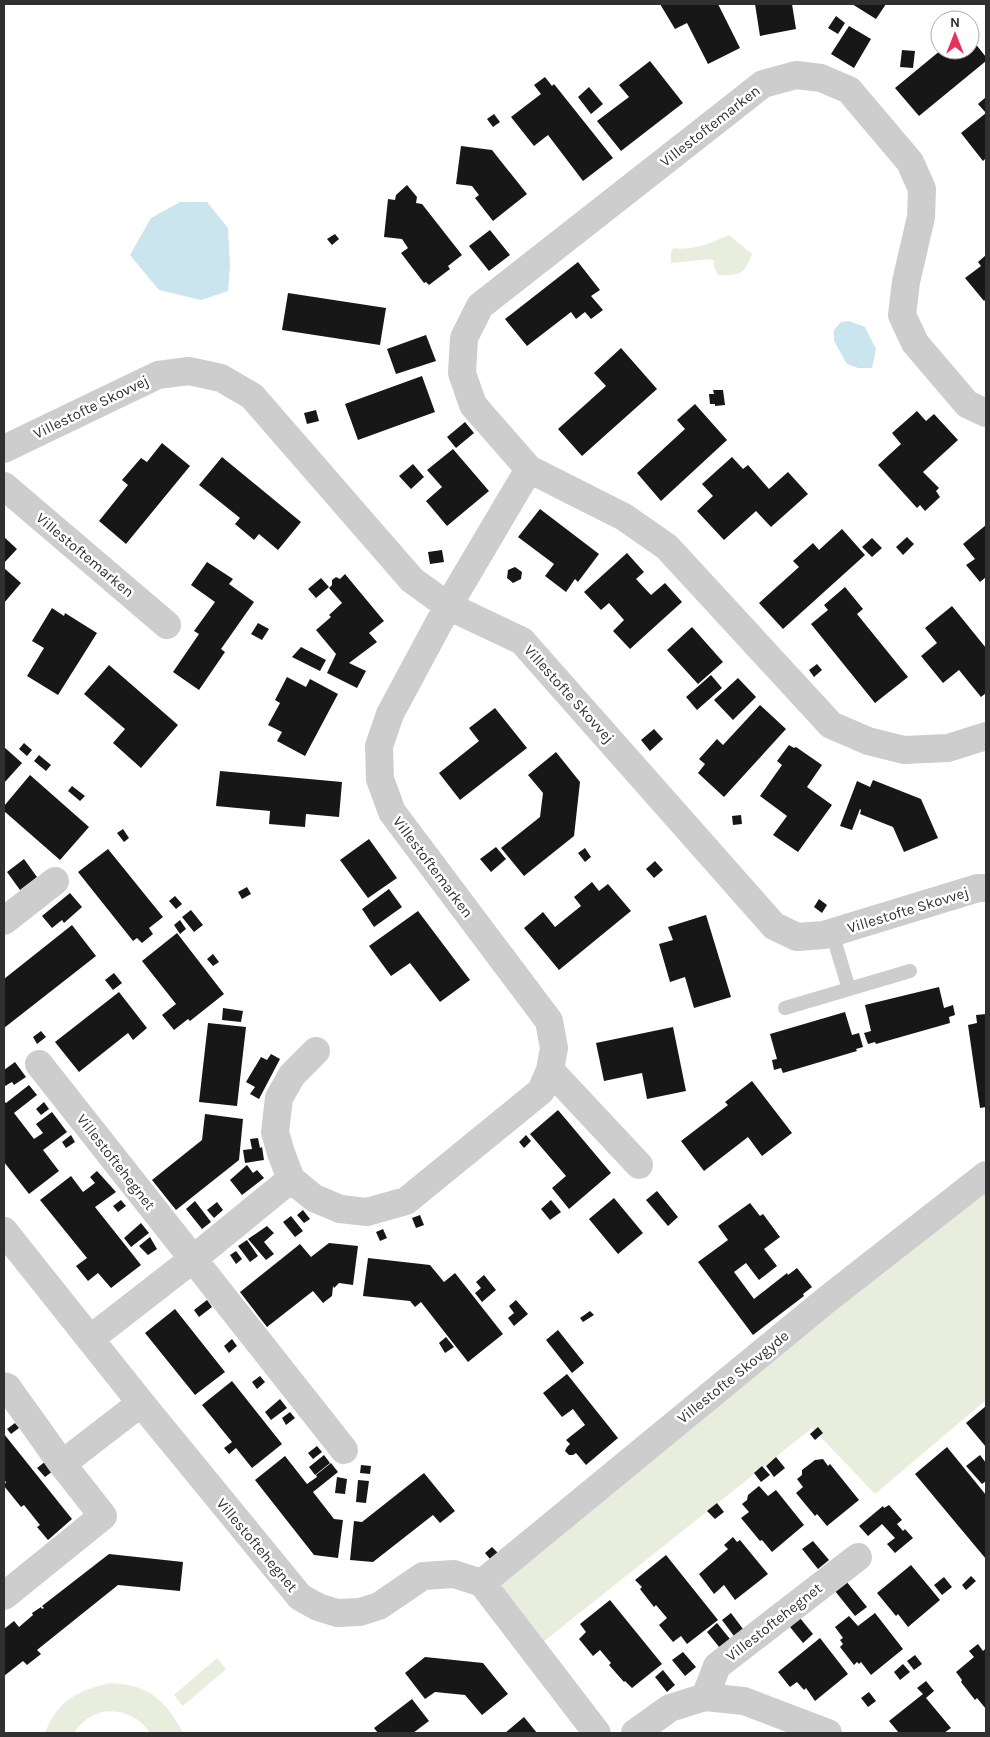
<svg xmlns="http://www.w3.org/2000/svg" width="990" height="1737" viewBox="0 0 990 1737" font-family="Karla,sans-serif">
	<rect width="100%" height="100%" fill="#fff"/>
	<path fill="#e9edde" d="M729 235 752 254C743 276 741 275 718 275L714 267V261L711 259 671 263V253L673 248C693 251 711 243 729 235Z
		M986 1190V1400L875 1494 812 1428 543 1642 495 1583 835 1307Z
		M217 1658 226 1669 183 1706 174 1695Z
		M110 1683C118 1684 126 1684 133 1686 159 1693 172 1712 183 1733H150C132 1705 92 1703 74 1733H45C58 1700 77 1691 110 1683Z"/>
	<path fill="#cae5ed" d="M180 202H207L228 228 230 266 228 291 201 300 159 290 130 255 151 218Z
		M849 321 865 327 876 349 872 368H858L847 364 834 341V330L841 322Z"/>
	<path fill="#171717" d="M660 4H718L740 48 708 64 687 23 675 29Z
		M755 4H792L796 29 760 36Z
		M852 4H886L876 19Z
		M836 16 845 23 838 34 828 28Z
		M849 26 871 39 854 68 831 54Z
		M970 37 986 57V61L919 116 895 88 941 50H970Z
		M902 50 915 51 913 68 900 67Z
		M650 61 683 103 621 151 597 121 629 97 619 85Z
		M545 77 552 86 554 84 613 158 583 181 548 135 534 146 511 117 541 94 534 85Z
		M589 87 603 104 591 114 578 97Z
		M986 97V158L983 161 961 133 986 113 978 104Z
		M494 114 500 122 493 127 487 119Z
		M461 146 492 150 527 194 493 221 475 198 479 195 472 186 456 184Z
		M407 185 417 197 416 203 422 204 462 255 448 266 450 269 429 285 426 282 424 283 401 253 408 248 402 239 384 237 388 199 395 200 396 195Z
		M490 230 510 255 489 271 469 246Z
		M335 234 339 239 332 245 327 239Z
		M986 255V299L984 301 965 278 981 266 978 262Z
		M578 262 600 290 591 296 603 310 591 319 585 312 576 319 571 312 527 346 505 319Z
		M288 293 386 308 380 345 282 330Z
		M426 335 436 361 396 374 387 349Z
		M621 348 657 389 582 456 558 429 606 386 594 373Z
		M422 376 435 412 358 440 345 404Z
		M713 390H723L725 405 715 406V404H710L709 394H714Z
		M695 404 727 440 661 501 637 473 685 429 677 420Z
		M316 410 319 421 307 424 304 413Z
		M917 411 926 421 934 414 958 440 923 472 939 488 936 491 940 497 925 511 920 505 917 508 878 465 901 444 892 433Z
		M465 422 474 433 456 448 447 437Z
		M162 443 190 466 126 544 99 521 128 485 122 480 141 458 147 462Z
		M453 449 489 491 447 526 426 501 442 487 427 470Z
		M222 457 301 522 278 550 259 534 254 540 235 524 240 518 199 485Z
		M732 457 743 469 748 465 769 489 788 472 808 494 771 527 756 511 724 540 697 511 713 496 702 484Z
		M413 464 424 477 411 489 399 476Z
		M540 509 599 554 578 582 575 579 566 592 545 576 554 564 518 537Z
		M986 525V577L980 582 966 565 975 559 963 544Z
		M842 529 865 555 783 629 759 603 799 567 793 561 813 543 819 550Z
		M4 537 17 549 4 563Z
		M907 537 914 544 903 555 896 547Z
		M872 538 882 548 872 557 862 547Z
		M442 550 444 562 430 564 428 552Z
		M627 553 644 572 636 579 651 595 665 583 682 602 630 649 613 631 624 620 609 603 601 610 584 592Z
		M207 562 233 579 229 584 254 602 221 649 225 652 199 690 173 672 199 634 194 631 215 602 191 585Z
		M515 567 522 572 521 579 513 583 507 578 508 570Z
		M4 568 21 583 4 603Z
		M345 574 384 621 369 633 377 642 349 663 366 671 357 688 327 673 336 654 316 630 331 617 329 615 342 603 329 588 332 585V580L336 577 340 579Z
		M321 578 329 587 316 598 308 589Z
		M845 587 863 609 857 614 908 677 875 703 811 624 828 610 824 605Z
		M952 606 986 648V693L981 697 959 670 943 683 921 656 937 643 925 628Z
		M52 608 64 616 65 613 97 633 58 695 27 676 44 648 32 641Z
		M258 623 269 629 262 640 251 634Z
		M692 627 723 662 698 684 667 650Z
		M301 647 326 660 320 671 292 657Z
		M817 664 822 670 814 677 809 670Z
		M109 665 178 725 141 768 113 743 125 729 84 694Z
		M711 675 722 688 697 710 686 697Z
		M287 677 306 687 310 679 338 694 305 756 277 741 282 732 268 725 280 703 275 700Z
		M738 678 756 697 733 720 714 700Z
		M760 705 786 729 724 797 698 773 705 764 699 759 717 739 723 745Z
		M495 708 527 748 460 800 439 773 479 741 469 728Z
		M654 729 663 739 650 751 641 740Z
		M24 743 32 750 27 756 19 749Z
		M789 745 794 748 796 747 822 765 807 787 832 805 798 852 773 835 787 816 760 796 782 765 777 761Z
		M4 747 22 763 4 783Z
		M556 752 580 782 574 836 524 876 501 848 540 817 543 793 528 775Z
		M39 755 51 765 46 771 34 761Z
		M220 771 342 782 339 817 306 814 305 827 269 824 270 811 216 806Z
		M30 775 89 827 60 860 4 811V806Z
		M873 780 921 799 938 838 904 852 893 827 860 814 861 810 860 809 852 830 840 826 857 781 870 787Z
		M72 786 85 796 80 801 68 791Z
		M741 815 742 824 733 825 732 816Z
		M123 829 129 838 124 842 117 833Z
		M369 839 397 878 368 898 340 860Z
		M496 847 506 859 491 872 480 859Z
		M585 848 591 857 585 862 578 853Z
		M108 849 163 917 149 928 153 934 142 943 137 938 133 941 78 872Z
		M24 859 37 877 20 890 7 872Z
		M655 861 663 870 654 878 646 869Z
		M592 882 599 891 608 884 631 911 559 970 524 928 543 912 555 927 581 906 574 897Z
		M247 887 251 894 242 899 238 892Z
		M389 889 402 907 374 927 362 909Z
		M70 893 82 907 64 923 62 920 52 928 42 916Z
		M175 896 182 904 176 909 169 901Z
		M819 899 827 905 822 913 814 907Z
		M191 910 203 925 194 932 182 917Z
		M418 911 470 980 440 1002 410 963 391 976 369 946Z
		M706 915 731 997 694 1008 685 977 670 982 659 944 673 940 668 927Z
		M180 920 186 929 180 934 174 925Z
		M72 925 96 956 4 1028V979Z
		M177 933 224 994 190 1021 188 1019 174 1030 162 1015 176 1004 142 961Z
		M213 954 219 962 213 966 207 959Z
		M114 973 122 983 113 990 105 980Z
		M939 987 944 1008 953 1005 955 1015 949 1017 950 1023 876 1044 875 1042 868 1044 864 1033 871 1031 865 1005Z
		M119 992 147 1028 133 1040 128 1033 79 1072 55 1042Z
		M223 1008 243 1011 241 1022 222 1020Z
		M845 1012 852 1035 859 1033 863 1047 856 1049 857 1051 783 1073 781 1068 774 1070 772 1060 777 1059 770 1034Z
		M986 1014V1107L980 1108 968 1025 977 1023 976 1015Z
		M208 1023 246 1027 237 1106 199 1102Z
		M673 1027 686 1091 647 1099 642 1073 604 1081 596 1043Z
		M41 1031 46 1037 37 1044 33 1037Z
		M271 1054 280 1059 259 1099 250 1094 255 1087 246 1082 261 1057 267 1060Z
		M15 1062 26 1077 14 1085 12 1082 5 1086 4 1084V1070Z
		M752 1081 792 1133 762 1156 748 1137 704 1171 681 1141 728 1105 725 1102Z
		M29 1085 37 1095 14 1113 34 1139 43 1133 36 1124 52 1112 67 1132 43 1150 59 1171 29 1194 4 1162V1101L6 1103Z
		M44 1102 49 1109 41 1115 36 1109Z
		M558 1110 611 1173 569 1209 552 1188 566 1176 530 1134Z
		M205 1114 243 1119 239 1160 176 1210 152 1180 202 1140Z
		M71 1135 75 1142 66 1148 62 1142Z
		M526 1135 531 1141 524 1148 519 1142Z
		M258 1138 260 1148 262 1147 264 1160 245 1163 243 1150 252 1149 250 1139Z
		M247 1165 253 1173 257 1170 264 1178 242 1195 230 1180Z
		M97 1171 116 1192 95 1207 141 1265 111 1288 98 1273 88 1281 76 1266 87 1258 40 1200 71 1176 83 1192 95 1183 90 1177Z
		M657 1191 678 1217 668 1226 646 1200Z
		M614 1198 643 1233 618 1254 589 1219Z
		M121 1200 126 1206 118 1212 113 1206Z
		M551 1200 561 1212 550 1220 541 1209Z
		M195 1201 211 1222 202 1229 186 1209Z
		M217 1202 223 1210 214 1218 207 1210Z
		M750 1203 760 1216 763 1214 780 1237 764 1249 777 1266 759 1280 746 1263 734 1272 754 1299 787 1273 788 1275 797 1268 812 1287 803 1294 804 1296 753 1335 698 1262 728 1240 718 1226Z
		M303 1210 310 1219 304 1223 297 1215Z
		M420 1215 424 1225 416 1228 412 1218Z
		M291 1216 303 1231 295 1237 283 1222Z
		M141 1223 149 1233 131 1247 124 1238Z
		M267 1226 274 1233 264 1242 274 1254 266 1260 248 1239Z
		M383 1229 387 1238 380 1241 376 1232Z
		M150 1237 157 1249 148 1255 139 1246Z
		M247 1240 258 1256 250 1262 238 1246Z
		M329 1243 358 1246 353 1285 339 1283 334 1288 333 1286 332 1296 323 1303 313 1291 267 1327 240 1292 300 1244 311 1257Z
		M236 1251 242 1259 236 1264 230 1255Z
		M368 1258 430 1265 444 1282 455 1273 503 1334 468 1362 421 1302 415 1307 410 1301 363 1296Z
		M484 1275 496 1290 482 1302 475 1293 481 1288 476 1282Z
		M207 1300 212 1307 199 1317 194 1310Z
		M516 1300 528 1314 514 1326 508 1318 514 1313 509 1306Z
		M175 1309 225 1372 195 1395 145 1333Z
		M590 1311 594 1315 583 1322 580 1318Z
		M558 1330 584 1363 572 1373 546 1340Z
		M446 1337 454 1347 445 1353 439 1343Z
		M232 1339 237 1346 229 1353 224 1346Z
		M567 1374 618 1438 586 1465 576 1453 573 1455H569L565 1451 567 1447 570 1444 566 1440 585 1425 573 1409 562 1417 543 1393Z
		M260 1376 265 1382 257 1389 252 1382Z
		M232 1381 282 1444 252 1468 236 1448 229 1454 224 1448 232 1442 202 1405Z
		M280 1399 287 1408 271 1420 265 1412Z
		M986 1406V1447L966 1423Z
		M290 1412 295 1418 286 1425 282 1418Z
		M15 1423 19 1428 11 1434 7 1429Z
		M818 1427 823 1433 815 1440 810 1434Z
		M4 1434 72 1519 48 1540 37 1527 40 1525 24 1505 21 1507 4 1486 6 1482 4 1480Z
		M317 1446 322 1452 313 1459 308 1453Z
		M947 1447 986 1495V1559L915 1474Z
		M324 1455 330 1463 315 1475 309 1467Z
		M980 1455 986 1463V1481L982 1484 966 1466Z
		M285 1456 307 1484 317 1477 316 1475 331 1463 338 1472 313 1492 334 1519 343 1520 338 1558 314 1555 255 1480Z
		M776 1457 785 1468 774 1477 766 1466Z
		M823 1459 828 1466 830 1464 859 1500 827 1526 817 1514 815 1516 796 1493 803 1487 797 1479 802 1475V1470L815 1460Z
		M46 1461 53 1471 45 1477 37 1468Z
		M361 1465 371 1466 370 1474 360 1473Z
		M762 1466 770 1475 761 1482 754 1473Z
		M424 1473 455 1511 440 1523 433 1515 373 1562 350 1560 354 1521 362 1522Z
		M337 1477 347 1479 345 1494 335 1493Z
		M358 1480 369 1481 366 1503 356 1502Z
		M759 1486 768 1496 776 1490 804 1525 772 1552 762 1540 760 1541 741 1518 749 1512 742 1504 747 1500 748 1495Z
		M717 1503 724 1512 715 1519 707 1511Z
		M889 1505 902 1520 897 1524 903 1531 905 1529 913 1538 895 1553 887 1544 895 1538 882 1524 868 1536 859 1526 883 1506 884 1508Z
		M733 1537 737 1542 740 1540 768 1574 735 1600 724 1585 714 1594 699 1574 728 1549 724 1545Z
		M813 1541 829 1560 818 1569 802 1549Z
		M492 1547 498 1553 490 1559 485 1553Z
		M109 1554 183 1562 180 1591 118 1585 37 1650 41 1654 27 1665 23 1661 4 1676V1629L14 1621 19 1627 33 1615 32 1613 41 1607 42 1609 44 1608 42 1606Z
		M666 1555 718 1620 687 1644 681 1636 673 1642 659 1625 667 1618 656 1605 654 1607 640 1589 642 1587 635 1580Z
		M911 1565 940 1600 908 1627 898 1614 896 1616 877 1593Z
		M971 1576 976 1581 966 1590 962 1585Z
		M944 1577 952 1587 942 1595 934 1585Z
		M846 1581 867 1607 855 1616 835 1591Z
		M610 1600 662 1664 632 1688 625 1681 624 1682 609 1665 611 1663 600 1650 593 1656 579 1639 586 1632 580 1624Z
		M731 1613 743 1629 734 1636 722 1620Z
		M875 1613 903 1649 871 1675 861 1662 859 1664 857 1662 854 1665 840 1647 843 1644 840 1640 843 1638 835 1627 849 1616 858 1626Z
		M800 1618 813 1634 803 1643 790 1627Z
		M717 1623 730 1639 720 1648 707 1632Z
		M820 1638 848 1674 815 1701 806 1688 804 1690 797 1682 790 1687 778 1672Z
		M978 1644 983 1651 986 1648V1709L977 1698 975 1700 961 1682 962 1680 956 1672 974 1657 969 1651Z
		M683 1652 696 1667 685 1676 672 1660Z
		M915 1655 922 1664 914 1670 907 1661Z
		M425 1657 483 1663 508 1694 482 1715 465 1695 435 1692 425 1699 405 1673Z
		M903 1664 910 1672 900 1680 894 1672Z
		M663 1670 675 1685 667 1692 655 1677Z
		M926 1681 934 1691 926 1698 951 1728 944 1733H899L889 1721 923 1694 917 1688Z
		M869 1692 876 1701 868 1707 861 1698Z
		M412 1699 429 1721 413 1733H378L374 1728Z
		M524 1717 537 1733H505Z"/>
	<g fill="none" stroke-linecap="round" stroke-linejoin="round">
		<path stroke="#cdcdcd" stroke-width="14" d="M832 933 849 989
			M785 1008 910 971"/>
		<path stroke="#cdcdcd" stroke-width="28" d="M986 413 967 404 915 343 902 315 906 282 921 217 922 189 910 162 849 90 821 78 796 75 763 84 480 306 464 338 462 373 473 405 529 469 624 517 667 547 831 725 868 741 904 750 948 748 986 736
			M4 449 158 375 189 371 221 378 252 396 412 580 448 606 522 641 774 926 797 937 824 935 978 888H986
			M4 486 167 625
			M4 921 55 881
			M316 1051 292 1075 279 1098 275 1132 281 1153 291 1179 314 1198 340 1209 367 1212 406 1201 541 1091 550 1070 554 1048 549 1021 392 812 380 779 379 746 390 714 448 606 529 469
			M39 1064 344 1450
			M550 1070 639 1165
			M4 1231 141 1403 300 1597 318 1607 337 1613 360 1612 379 1606 423 1576 454 1574 482 1583 597 1733
			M90 1339 193 1259 291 1179
			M4 1386 7 1387 62 1464 103 1516 4 1596
			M62 1464 141 1403
			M482 1583 825 1301 986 1175
			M705 1697 717 1666 858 1557
			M635 1733 670 1708 705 1697 744 1701 828 1733"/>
	</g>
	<g text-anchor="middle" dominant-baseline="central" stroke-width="5" stroke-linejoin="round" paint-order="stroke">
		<g font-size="15" fill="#303030" stroke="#fff">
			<text transform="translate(710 126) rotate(-38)">Villestoftemarken</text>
			<text transform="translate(91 407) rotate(-26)">Villestofte Skovvej</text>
			<text transform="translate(85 555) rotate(40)">Villestoftemarken</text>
			<text transform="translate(569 694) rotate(48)">Villestofte Skovvej</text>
			<text transform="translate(433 867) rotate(53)">Villestoftemarken</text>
			<text transform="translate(908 910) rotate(-17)">Villestofte Skovvej</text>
			<text transform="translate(116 1162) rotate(52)">Villestoftehegnet</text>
			<text transform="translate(733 1377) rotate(-39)">Villestofte Skovgyde</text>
			<text transform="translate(257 1545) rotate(50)">Villestoftehegnet</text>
			<text transform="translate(774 1622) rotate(-38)">Villestoftehegnet</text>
		</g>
	</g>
	<rect width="990" height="1737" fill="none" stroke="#303030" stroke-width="10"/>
	<g transform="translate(955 35)"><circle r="24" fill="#ffffff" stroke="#acacac"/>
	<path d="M0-4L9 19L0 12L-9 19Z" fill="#ea2f5b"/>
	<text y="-8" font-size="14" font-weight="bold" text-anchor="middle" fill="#303030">N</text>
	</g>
</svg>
